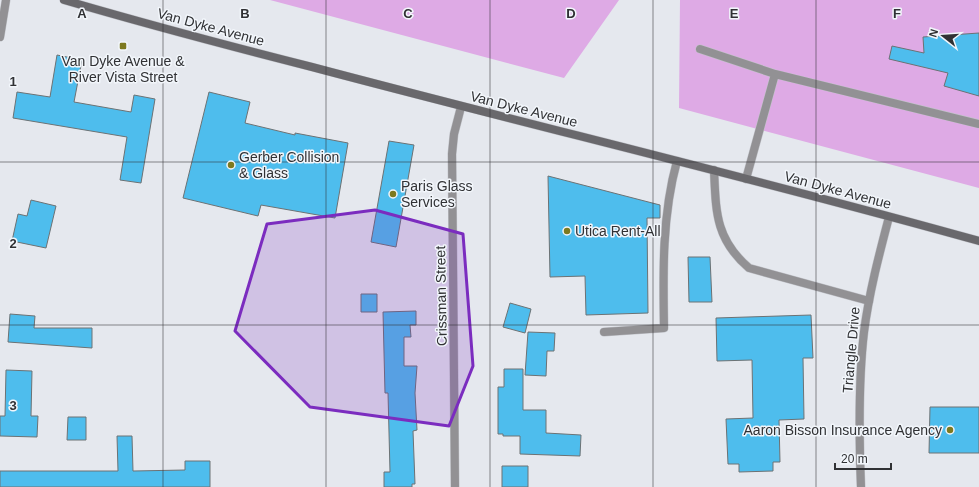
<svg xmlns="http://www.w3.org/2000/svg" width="979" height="487" viewBox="0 0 979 487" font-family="Arial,sans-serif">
	<rect width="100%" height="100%" fill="#e5e8ee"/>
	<path fill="#deaae5" d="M270 0H619L564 78Z
		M680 0H979V188L679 108Z"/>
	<path fill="#4ebded" stroke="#6c7274" d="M979 33V96L944 86 948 73 889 59 892 46 924 53 923 37Z
		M57 55 82 60 74 102 131 112 134 95 155 99 141 183 120 180 127 137 13 118 17 92 50 97Z
		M209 92 250 102 245 123 295 135V133L348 143 335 218 261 205 258 216 183 198Z
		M389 141 414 145 396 247 371 242Z
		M548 176 660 205V218H647L648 313 586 315 585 276 550 277Z
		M31 200 56 206 46 248 12 241 18 214 27 216Z
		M688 257H710L712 302H689Z
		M361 294H377V312H361Z
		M510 303 531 309 525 333 503 327Z
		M416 311V325H410L411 337H404V366H417L415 393 417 430 413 431 415 484H412V487H384V472H390L388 393H385L383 312Z
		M10 314 35 316 34 328H92V348L8 342Z
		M811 315 813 358H803L804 419 779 420 780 462H773V471L739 472V464H728L726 419 753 418 752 360 717 361 716 318Z
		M528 332 555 333 554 351H547L546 376 525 375Z
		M504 369H523V410H546V433L581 435 580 456 520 454V436H503V434H498V387H504Z
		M6 370 32 371 31 416H38L37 437 0 436V416H5Z
		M930 407H979V453H929Z
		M68 417H86V440H67Z
		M117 436H132L133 471 185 470V461H210V487H0V471H118Z
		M502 466H528V487H502Z"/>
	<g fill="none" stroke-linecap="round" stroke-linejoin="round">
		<defs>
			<path id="lane" d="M700 49 775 74 979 124
				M714 170C716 211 715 239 749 268L869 301
				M746 179 775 74
				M604 332 664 328C663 272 662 215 677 161"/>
			<path id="street" d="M0 37 6 0
				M455 487 452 154 454 134 461 107
				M861 487C859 436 858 383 864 332 869 293 879 255 889 217"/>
			<path id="secondary" d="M64 0C146 24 229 46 312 67 534 126 758 179 979 241"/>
		</defs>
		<use href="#lane" stroke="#c1c3c9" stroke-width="9"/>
		<use href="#street" stroke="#c1c3c9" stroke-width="9"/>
		<use href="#secondary" stroke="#c1c3c9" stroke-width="9"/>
		<use href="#lane" stroke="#929194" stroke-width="8"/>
		<use href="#street" stroke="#929194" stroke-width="8"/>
		<use href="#secondary" stroke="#69686c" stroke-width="8"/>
	</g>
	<path fill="#7b2cbf" fill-opacity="0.2" stroke="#7b2cbf" stroke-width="3" stroke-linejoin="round" d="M375 210 463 234 473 366 449 426 310 407 235 331 267 224Z"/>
	<path fill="none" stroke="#303134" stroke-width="1" stroke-opacity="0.55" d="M163 0V487M326 0V487M490 0V487M653 0V487M816 0V487M0 162H979M0 325H979"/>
	<g fill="#7d791f" stroke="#f2f6fb" stroke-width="1.5">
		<rect x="119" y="42" width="8" height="8" rx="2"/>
		<circle cx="231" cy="165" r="4"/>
		<circle cx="393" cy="194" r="4"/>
		<circle cx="567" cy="231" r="4"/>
		<circle cx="950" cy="430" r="4"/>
	</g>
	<g text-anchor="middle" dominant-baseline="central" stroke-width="3" stroke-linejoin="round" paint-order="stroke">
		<g font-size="14" fill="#303134" stroke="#f2f6fb">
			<text transform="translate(211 27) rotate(15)">Van Dyke Avenue</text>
			<text transform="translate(524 109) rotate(14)">Van Dyke Avenue</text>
			<text transform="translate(838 190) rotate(15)">Van Dyke Avenue</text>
			<text transform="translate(441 296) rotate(-91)">Crissman Street</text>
			<text transform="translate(851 350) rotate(-85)">Triangle Drive</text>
		</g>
		<g font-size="14" fill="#303134" stroke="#f2f6fb" text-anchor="start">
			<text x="123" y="61" text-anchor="middle">Van Dyke Avenue &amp;<tspan x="123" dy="16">River Vista Street</tspan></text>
			<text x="239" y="157">Gerber Collision<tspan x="239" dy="16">&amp; Glass</tspan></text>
			<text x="401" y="186">Paris Glass<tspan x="401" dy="16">Services</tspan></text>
			<text x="575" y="231">Utica Rent-All</text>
			<text x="942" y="430" text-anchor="end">Aaron Bisson Insurance Agency</text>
		</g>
	</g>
	<g font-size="13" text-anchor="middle" font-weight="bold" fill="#303134" stroke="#f2f6fb" stroke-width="3" stroke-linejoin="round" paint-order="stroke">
		<text x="82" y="18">A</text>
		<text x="245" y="18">B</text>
		<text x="408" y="18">C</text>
		<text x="571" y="18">D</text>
		<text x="734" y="18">E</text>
		<text x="897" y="18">F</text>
		<text x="13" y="86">1</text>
		<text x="13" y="248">2</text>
		<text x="13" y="410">3</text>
	</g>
	<g transform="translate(943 36) rotate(287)" stroke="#f2f6fb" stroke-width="3" paint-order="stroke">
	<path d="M0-3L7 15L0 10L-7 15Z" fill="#303134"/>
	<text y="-6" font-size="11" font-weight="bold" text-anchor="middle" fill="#303134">N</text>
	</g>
	<path d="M835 463v6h56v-6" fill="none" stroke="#303134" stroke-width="2"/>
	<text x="841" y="463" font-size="12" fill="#303134" stroke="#f2f6fb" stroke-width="3" paint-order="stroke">20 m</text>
</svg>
